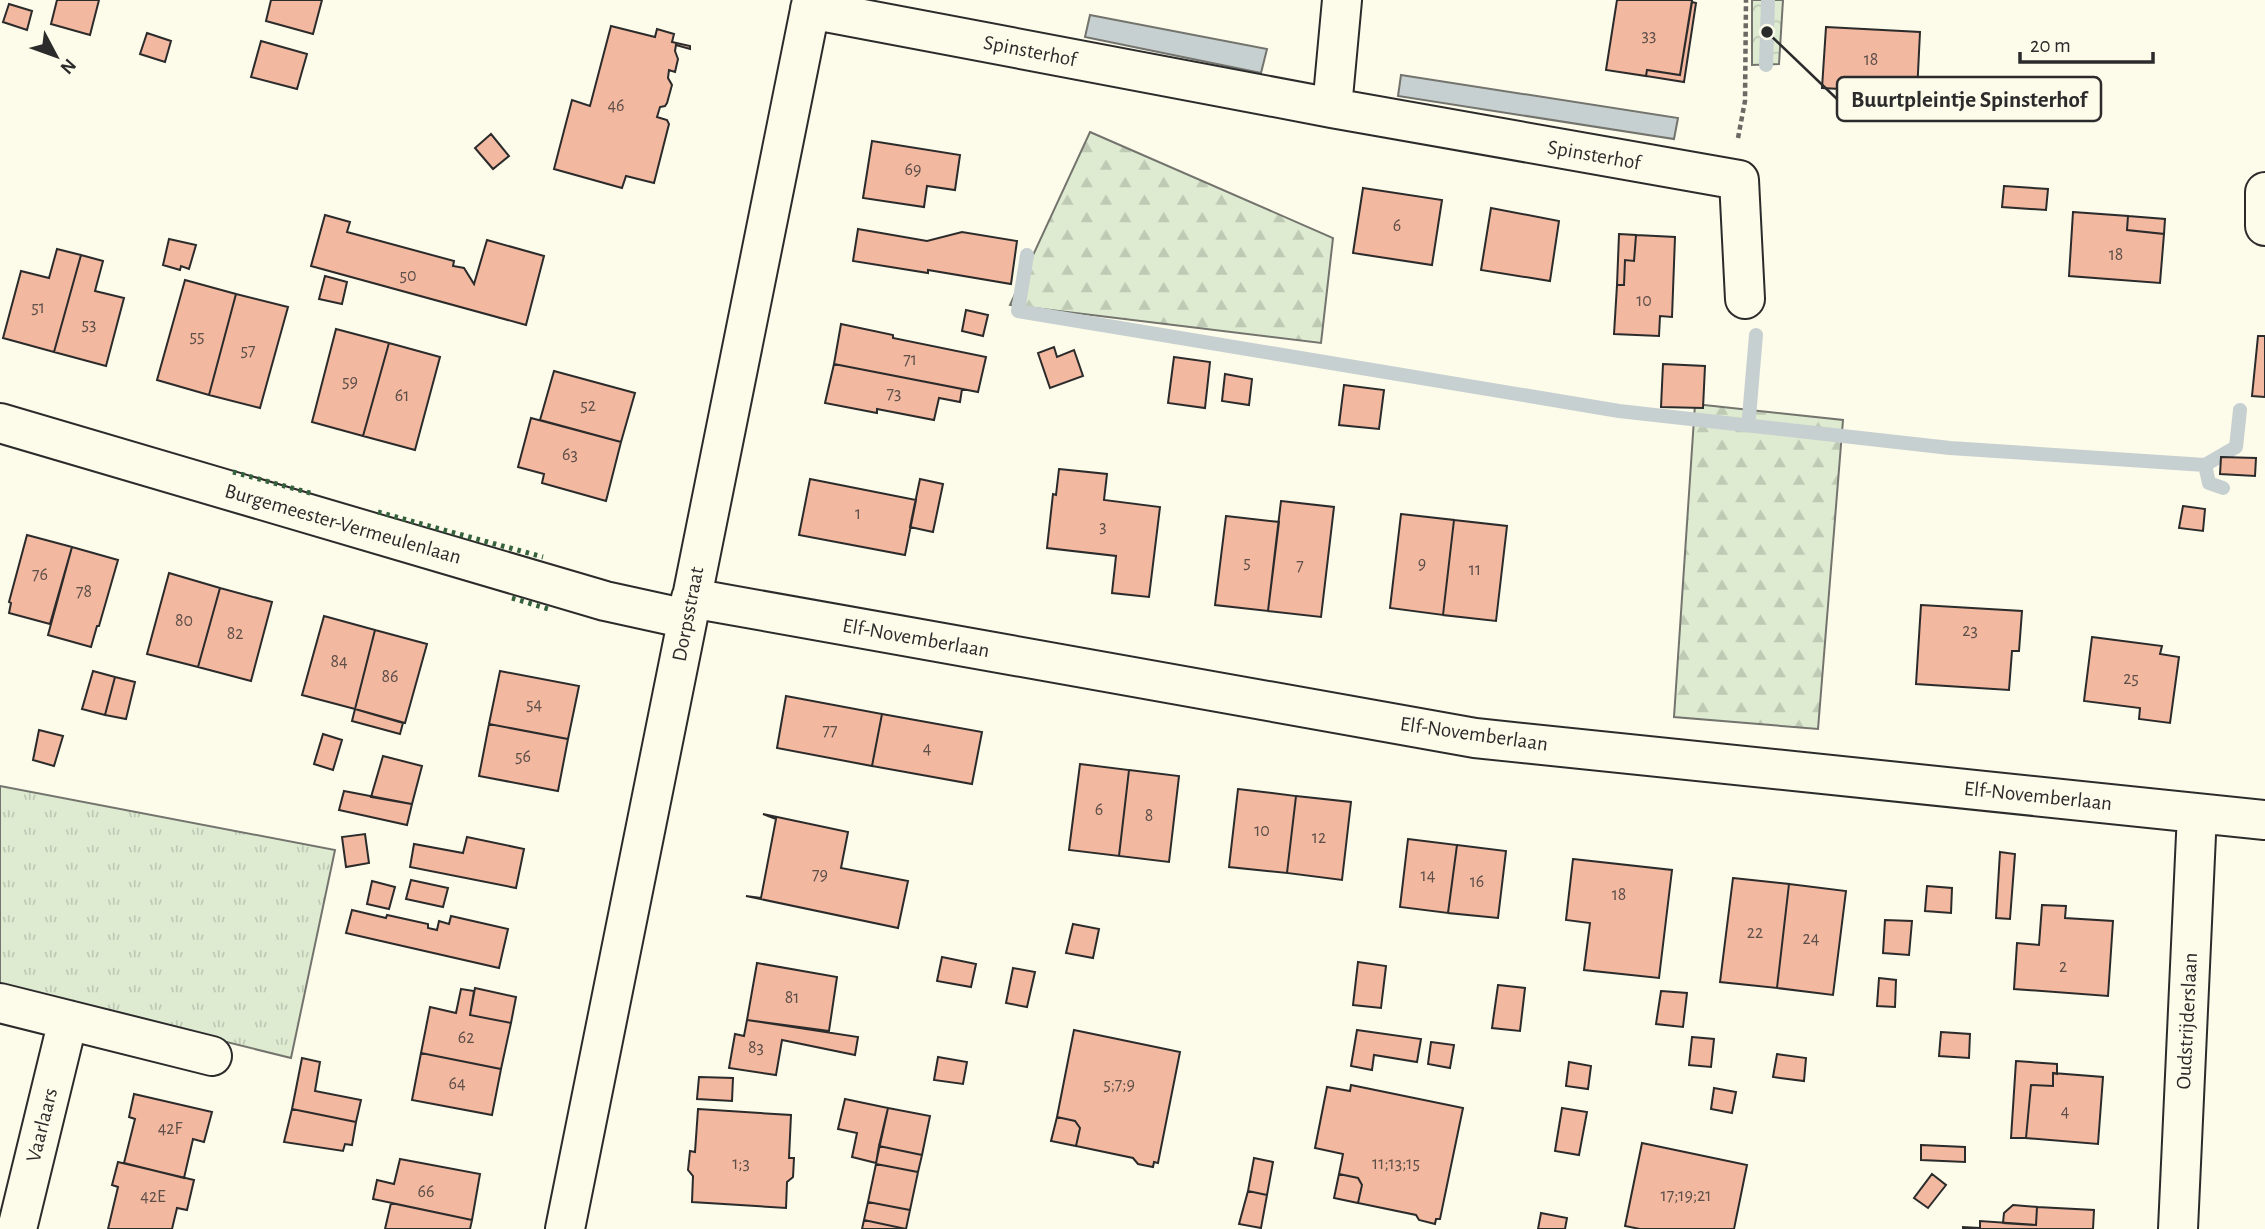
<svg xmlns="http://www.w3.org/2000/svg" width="2265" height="1229" viewBox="0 0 2265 1229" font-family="'Alegreya Sans',sans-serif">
	<defs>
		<pattern id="grass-tufts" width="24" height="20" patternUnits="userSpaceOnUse" patternTransform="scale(1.75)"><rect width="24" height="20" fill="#deebd1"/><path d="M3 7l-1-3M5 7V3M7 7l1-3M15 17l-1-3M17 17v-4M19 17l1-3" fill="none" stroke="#bfcab4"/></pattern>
		<pattern id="forest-firs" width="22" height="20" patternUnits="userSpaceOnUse" patternTransform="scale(1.75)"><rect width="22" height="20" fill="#deebd1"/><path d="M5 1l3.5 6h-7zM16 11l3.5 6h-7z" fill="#bfcab4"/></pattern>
		<pattern id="park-crowns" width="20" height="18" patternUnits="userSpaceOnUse" patternTransform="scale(1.75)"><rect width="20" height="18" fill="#deebd1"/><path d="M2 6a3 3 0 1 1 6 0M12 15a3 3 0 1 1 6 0" fill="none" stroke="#bfcab4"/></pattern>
	</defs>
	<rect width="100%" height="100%" fill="#fdfbea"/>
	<path fill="url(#grass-tufts)" stroke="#74746e" stroke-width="2" d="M0 786 335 850 291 1058 0 986Z"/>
	<path fill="url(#forest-firs)" stroke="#74746e" stroke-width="2" d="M1090 132 1333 238 1321 343 1010 305Z
		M1695 404 1843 420 1818 729 1674 717Z"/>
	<path fill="url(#park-crowns)" stroke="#74746e" stroke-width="2" d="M1752 0H1783L1779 64 1752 65Z"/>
	<path fill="#c7d0d0" stroke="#74746e" stroke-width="2" d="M1090 15 1267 49 1261 73 1085 37Z
		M1401 75 1678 118 1674 139 1398 96Z"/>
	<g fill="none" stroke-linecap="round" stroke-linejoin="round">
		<path stroke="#c7d0d0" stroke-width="14" d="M1766 65 1768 0
			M1027 255 1018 311 1619 411 1950 448 2205 465 2236 447 2240 410
			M1749 417 1756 335
			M2205 465 2209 483 2223 488"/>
	</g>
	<path fill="#f2b8a0" stroke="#2b2b2b" stroke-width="2" d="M57 0H99L90 35 51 24Z
		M271 0H322L313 34 266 21Z
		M1617 0H1692L1680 75 1647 70 1646 76 1606 70Z
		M1692 2 1696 3 1684 82 1646 76 1647 70 1680 75Z
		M9 4 32 11 27 30 3 22Z
		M611 26 655 37 657 29 674 34 672 42 690 46V49L676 45 675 51 678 59 675 72 669 70 668 78 672 85 667 103 665 106 660 107 657 117 667 120 669 124 654 183 626 176 622 188 554 169 572 100 590 106Z
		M1826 27 1920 32 1917 93 1822 88Z
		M147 33 171 41 165 62 140 54Z
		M261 41 307 54 297 89 251 77Z
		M491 134 509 156 493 169 475 148Z
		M872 141 960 155 955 190 927 186 924 207 863 198Z
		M2004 186 2048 189 2046 210 2002 207Z
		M1363 188 1442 200 1432 265 1353 253Z
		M1491 208 1559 221 1550 281 1481 270Z
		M2073 212 2128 216 2127 230 2164 234 2160 283 2069 276Z
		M325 215 350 222 347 232 454 261 453 266 464 268 474 284 487 240 544 256 526 325 311 266Z
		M2128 216 2165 219 2164 234 2127 230Z
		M858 229 927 241 962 232 1017 241 1011 284 928 270V273L853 261Z
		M1619 234 1636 235 1634 261 1625 260 1624 285H1617Z
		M1636 235 1675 237 1672 317 1660 316 1659 336 1614 334 1617 285H1624L1625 260 1634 261Z
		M169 239 196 245 189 269 181 266 180 270 163 265Z
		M57 249 81 255 54 352 3 338 21 271 49 278Z
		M81 255 103 261 95 291 124 298 106 366 54 352Z
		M325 276 347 282 342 304 319 299Z
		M185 280 236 294 209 395 157 380Z
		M236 294 288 307 260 408 209 395Z
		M966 310 988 315 983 336 962 331Z
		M841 324 893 335V338L986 357 978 392 834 364Z
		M336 329 389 343 363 436 312 422Z
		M2258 336H2265V397L2252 396Z
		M389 343 440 357 415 450 363 436Z
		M1054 347 1057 357 1074 350 1083 376 1050 388 1038 353Z
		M1174 357 1210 362 1205 408 1168 403Z
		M834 364 962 389 960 402 939 398 934 420 877 409V413L825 403Z
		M1663 364 1705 366 1703 408 1661 407Z
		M554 371 635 393 621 442 540 420Z
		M1225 374 1252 379 1249 405 1222 401Z
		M1344 385 1384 390 1379 429 1339 425Z
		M531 418 621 442 606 501 542 483 544 474 518 467Z
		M2221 457 2256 458 2255 476 2220 474Z
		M1059 469 1107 474 1104 500 1160 507 1149 597 1112 593 1116 556 1047 548 1053 494 1056 495Z
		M810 479 916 500 905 555 799 535Z
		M920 479 943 484 933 532 910 527Z
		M1281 501 1334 507 1321 617 1268 611Z
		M2183 506 2205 509 2203 531 2179 528Z
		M1401 514 1454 520 1443 615 1390 608Z
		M1226 516 1279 522 1268 611 1215 605Z
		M1454 520 1507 526 1496 621 1443 615Z
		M27 535 72 547 50 624 9 613 11 603 9 602Z
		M72 547 118 560 99 626H97L91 647 48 635Z
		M169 573 220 588 198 667 147 654Z
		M220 588 272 602 251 681 198 667Z
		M1921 605 2022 611 2019 651H2012L2009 690 1916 684Z
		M324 616 375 630 355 709 302 695Z
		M375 630 427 644 405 723 355 709Z
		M2092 637 2162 646 2160 654 2179 657 2170 723 2139 719 2140 708 2084 701Z
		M93 671 115 677 105 715 82 709Z
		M500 671 579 686 568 739 489 724Z
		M115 677 135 682 126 719 105 715Z
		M786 696 882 714 872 766 777 748Z
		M355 709 403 723 400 734 352 721Z
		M882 714 982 732 972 784 872 766Z
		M489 724 568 739 558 791 479 776Z
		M39 730 63 736 54 766 33 760Z
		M323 734 342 740 333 770 314 764Z
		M383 756 422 766 412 804 371 797Z
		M1080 764 1129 770 1119 856 1069 850Z
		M1129 770 1179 776 1169 862 1119 856Z
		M1238 789 1296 796 1287 873 1229 867Z
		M344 791 412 804 407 825 339 810Z
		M1296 796 1351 802 1342 880 1287 873Z
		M763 814 848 832 841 868 908 881 898 928 746 896 761 898 776 819Z
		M365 834 369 863 346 867 342 837Z
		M467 837 524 849 516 888 410 867 414 844 463 853Z
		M1408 839 1457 845 1448 913 1400 907Z
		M1457 845 1506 851 1498 918 1448 913Z
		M2000 852 2015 854 2010 919 1996 918Z
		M1573 859 1672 870 1659 978 1584 970 1590 923 1566 920Z
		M1733 878 1789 884 1777 988 1720 982Z
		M411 880 448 888 443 907 406 899Z
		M372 881 395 887 389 909 367 904Z
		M1789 884 1846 891 1833 995 1777 988Z
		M1927 886 1952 888 1951 913 1925 911Z
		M2042 905 2066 906 2065 918 2113 921 2108 996 2014 989 2017 943 2039 945Z
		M352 910 386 918 387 915 428 924V928L437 930 439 921 449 924 451 916 508 929 499 968 346 933Z
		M1885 920 1912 921 1909 955 1883 953Z
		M1073 924 1099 929 1093 958 1066 953Z
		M942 957 976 964 971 987 937 981Z
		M1358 962 1386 966 1381 1008 1353 1005Z
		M757 963 837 977 829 1031 747 1020Z
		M1013 968 1035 972 1027 1007 1006 1003Z
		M1879 978 1896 980 1895 1007 1877 1006Z
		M1498 985 1525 988 1520 1031 1492 1028Z
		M475 988 516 997 511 1023 470 1015Z
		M461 989 474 991 470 1015 511 1023 501 1069 421 1053 430 1007 456 1013Z
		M1661 991 1687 993 1683 1027 1656 1024Z
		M747 1020 858 1037 855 1055 782 1040 776 1075 729 1068 735 1034 744 1036Z
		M1074 1030 1180 1052 1158 1163 1154 1162 1153 1167 1138 1164 1133 1158 1076 1146 1080 1128 1075 1121 1057 1117Z
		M1357 1030 1421 1039 1417 1062 1374 1055 1372 1070 1351 1066Z
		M1941 1032 1970 1034 1969 1058 1939 1056Z
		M1692 1037 1714 1039 1711 1067 1689 1065Z
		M1431 1042 1454 1045 1450 1068 1428 1064Z
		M421 1053 501 1069 492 1115 412 1100Z
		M1777 1054 1806 1058 1804 1081 1773 1077Z
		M938 1057 967 1062 963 1084 934 1080Z
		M302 1058 320 1062 315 1091 361 1100 356 1122 292 1109Z
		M2016 1061 2057 1064V1074L2053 1073V1086L2031 1085 2026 1138H2011Z
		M1569 1062 1591 1066 1588 1089 1566 1086Z
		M2053 1073 2103 1077 2098 1144 2026 1138 2031 1085 2053 1086Z
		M699 1077 733 1078 732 1101 697 1099Z
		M1351 1085 1463 1108 1440 1219H1436L1435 1224 1419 1220 1416 1215 1358 1203 1362 1185 1358 1178 1339 1174 1343 1154 1315 1148 1327 1087 1350 1091Z
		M1714 1088 1736 1092 1732 1113 1711 1109Z
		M134 1094 212 1112 204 1142 193 1139 184 1178 124 1163 135 1119 129 1117Z
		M845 1099 888 1108 876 1163 852 1157 857 1133 838 1129Z
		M888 1108 930 1116 922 1155 879 1146Z
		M1562 1108 1587 1112 1579 1155 1555 1151Z
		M292 1109 356 1122 352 1145 345 1144 343 1151 284 1142Z
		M698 1109 791 1115 789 1158H794L793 1177 787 1182 786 1208 692 1202 693 1176 688 1170 690 1151 695 1152Z
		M1057 1117 1075 1121 1080 1128 1076 1146 1051 1141Z
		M1642 1143 1747 1165 1734 1229H1640L1625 1226Z
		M1921 1145 1965 1147V1162L1921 1160Z
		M879 1146 922 1155 918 1172 876 1164Z
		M1254 1158 1273 1162 1267 1195 1248 1191Z
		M400 1159 480 1174 472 1220 373 1199 377 1180 394 1184Z
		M118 1162 194 1180 187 1210 177 1208 172 1229H108L118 1187 112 1185Z
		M876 1164 918 1172 910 1210 868 1202Z
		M1339 1174 1358 1178 1362 1185 1358 1203 1334 1198Z
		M1932 1174 1946 1185 1928 1208 1914 1198Z
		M1248 1191 1267 1195 1261 1228 1239 1224Z
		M868 1202 910 1210 906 1229 864 1220Z
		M391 1203 472 1220 470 1229H385Z
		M2013 1205 2037 1207 2036 1225 2003 1223 2004 1213Z
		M2037 1207 2094 1210 2093 1229H1963V1227L1980 1228V1221L2036 1225Z
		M1541 1213 1567 1218 1565 1229H1538Z
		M864 1220 906 1229H862Z"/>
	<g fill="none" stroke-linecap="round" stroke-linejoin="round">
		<defs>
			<path id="minor" d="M810 9 1332 108 1739 180 1745 299
				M1332 108 1342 0
				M2265 192V226
				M0 423 605 601 687 619
				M691 598 1475 738 2265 820
				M0 1003 212 1056
				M17 1229 68 1020
				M565 1229 812 0
				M2178 1229 2197 813"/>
		</defs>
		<use href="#minor" stroke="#2b2b2b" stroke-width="42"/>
		<path stroke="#6a6964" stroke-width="4.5" stroke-dasharray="5 3.5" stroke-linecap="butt" d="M1738 138 1745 101 1746 0"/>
		<use href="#minor" stroke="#fdfbea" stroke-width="38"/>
		<path stroke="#34623c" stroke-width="5" stroke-dasharray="3.5 5" stroke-linecap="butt" d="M233 472 314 494
			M378 512 543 557
			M512 598 548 609"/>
	</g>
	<g text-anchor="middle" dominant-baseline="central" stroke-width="5" stroke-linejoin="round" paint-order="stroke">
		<g font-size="18" fill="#5d4e48">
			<text x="1649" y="36">33</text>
			<text x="1871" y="60">18</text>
			<text x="616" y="106">46</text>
			<text x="913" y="170">69</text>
			<text x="1397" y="226">6</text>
			<text x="2116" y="255">18</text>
			<text x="408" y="276">50</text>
			<text x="1644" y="301">10</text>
			<text x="38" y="308">51</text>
			<text x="89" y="325">53</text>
			<text x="197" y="337">55</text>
			<text x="248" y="351">57</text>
			<text x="910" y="360">71</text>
			<text x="350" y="382">59</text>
			<text x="894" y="394">73</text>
			<text x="402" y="396">61</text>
			<text x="588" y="406">52</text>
			<text x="570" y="455">63</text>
			<text x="858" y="514">1</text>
			<text x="1103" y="527">3</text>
			<text x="1247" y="563">5</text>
			<text x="1422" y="564">9</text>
			<text x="1300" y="566">7</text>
			<text x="1475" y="570">11</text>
			<text x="40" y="575">76</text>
			<text x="84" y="592">78</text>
			<text x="184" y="621">80</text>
			<text x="1970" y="631">23</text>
			<text x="235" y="634">82</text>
			<text x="339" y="662">84</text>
			<text x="390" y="677">86</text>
			<text x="2131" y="679">25</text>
			<text x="534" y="705">54</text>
			<text x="830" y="731">77</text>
			<text x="927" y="749">4</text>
			<text x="523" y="757">56</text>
			<text x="1099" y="810">6</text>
			<text x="1149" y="816">8</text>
			<text x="1262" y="831">10</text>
			<text x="1319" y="838">12</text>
			<text x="820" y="875">79</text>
			<text x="1428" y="876">14</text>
			<text x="1477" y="882">16</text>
			<text x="1619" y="895">18</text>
			<text x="1755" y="933">22</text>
			<text x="1811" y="939">24</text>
			<text x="2063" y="967">2</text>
			<text x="792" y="998">81</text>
			<text x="466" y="1038">62</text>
			<text x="756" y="1048">83</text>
			<text x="457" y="1084">64</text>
			<text x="1119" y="1085">5;7;9</text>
			<text x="2065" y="1112">4</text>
			<text x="170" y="1129">42F</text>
			<text x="741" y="1164">1;3</text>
			<text x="1396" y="1164">11;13;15</text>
			<text x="426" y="1192">66</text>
			<text x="1686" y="1196">17;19;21</text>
			<text x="153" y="1197">42E</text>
		</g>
		<g font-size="21" fill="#2b2b2b" stroke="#fdfbea">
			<text transform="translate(1030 51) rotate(11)">Spinsterhof</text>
			<text transform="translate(1594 155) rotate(10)">Spinsterhof</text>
			<text transform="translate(343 524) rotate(16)">Burgemeester-Vermeulenlaan</text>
			<text transform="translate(688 614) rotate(-79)">Dorpsstraat</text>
			<text transform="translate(916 638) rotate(10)">Elf-Novemberlaan</text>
			<text transform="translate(1474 734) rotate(8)">Elf-Novemberlaan</text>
			<text transform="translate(2038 796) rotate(6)">Elf-Novemberlaan</text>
			<text transform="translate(2187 1021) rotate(-87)">Oudstrijderslaan</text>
			<text transform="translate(42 1125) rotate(-76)">Vaarlaars</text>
		</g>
	</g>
	<path fill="none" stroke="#2b2b2b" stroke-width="2.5" d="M1767 32L1837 99"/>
	<circle fill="#2b2b2b" stroke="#fdfbea" stroke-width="2.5" cx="1767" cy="32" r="7"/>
	<rect fill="#fdfbea" stroke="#2b2b2b" stroke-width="2.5" x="1837" y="77" width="264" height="44" rx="7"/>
	<g font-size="23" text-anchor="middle" font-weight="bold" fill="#2b2b2b">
		<text x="1969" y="107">Buurtpleintje Spinsterhof</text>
	</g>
	<g transform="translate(56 56) rotate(131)" stroke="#fdfbea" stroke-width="5" paint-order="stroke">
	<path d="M0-5L12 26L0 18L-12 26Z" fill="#2b2b2b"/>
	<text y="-10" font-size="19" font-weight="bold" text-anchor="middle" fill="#2b2b2b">N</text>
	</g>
	<path d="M2020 52v10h133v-10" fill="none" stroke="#2b2b2b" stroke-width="3.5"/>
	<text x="2030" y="52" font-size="21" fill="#2b2b2b" stroke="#fdfbea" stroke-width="5" paint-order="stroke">20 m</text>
</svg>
